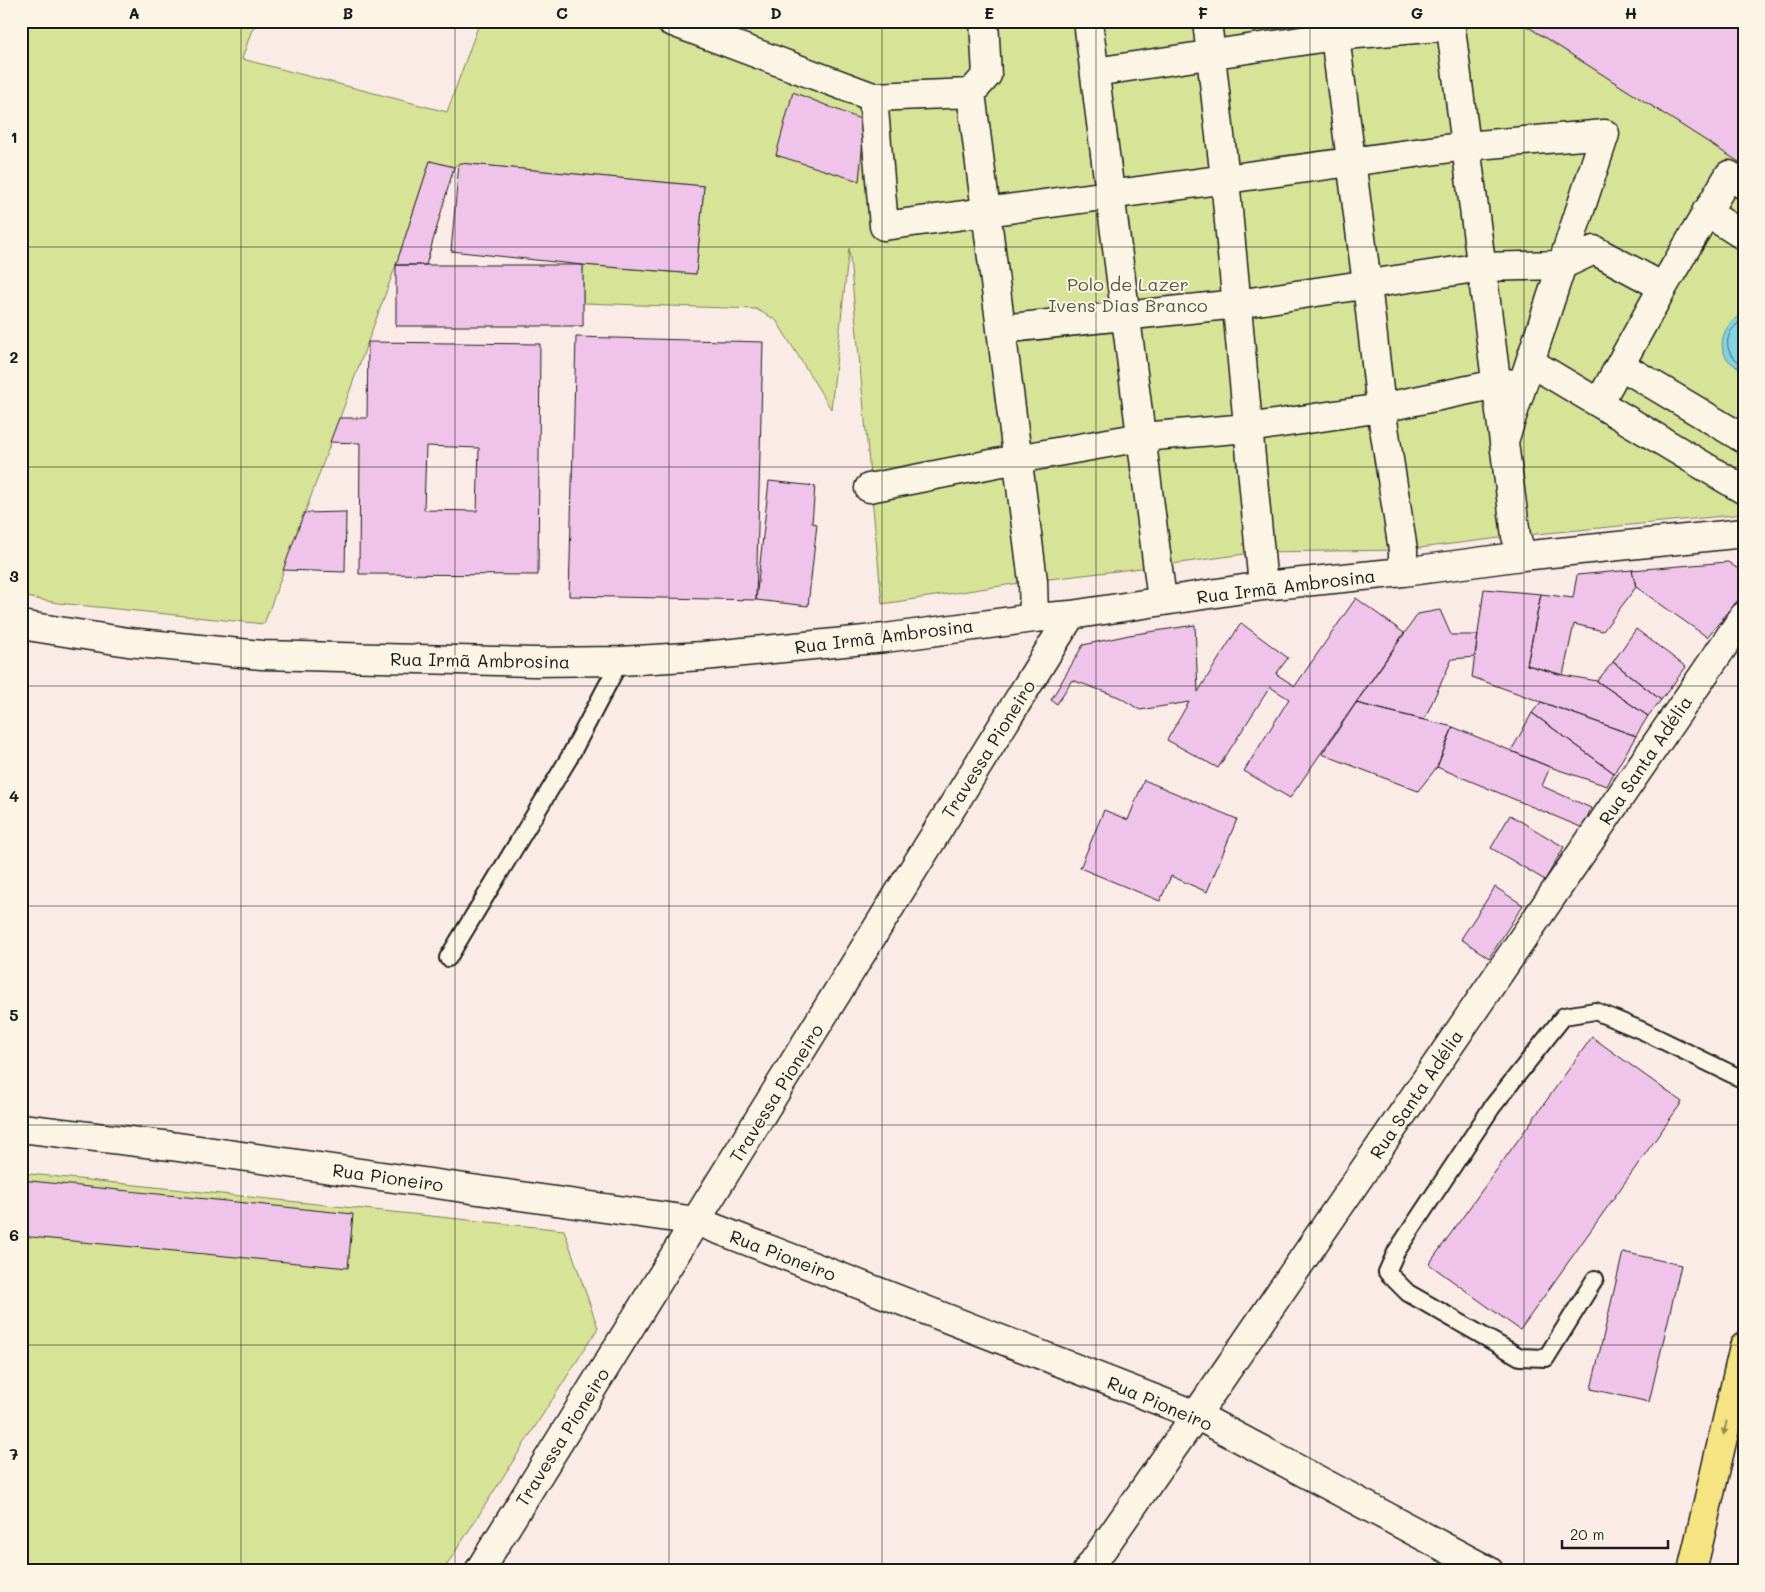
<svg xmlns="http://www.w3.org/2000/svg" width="1765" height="1592" viewBox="0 0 1765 1592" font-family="Mali,sans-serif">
	<rect width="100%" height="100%" fill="#faebe6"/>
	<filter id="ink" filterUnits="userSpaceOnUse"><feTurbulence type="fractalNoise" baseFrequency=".02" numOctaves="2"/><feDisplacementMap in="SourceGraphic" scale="10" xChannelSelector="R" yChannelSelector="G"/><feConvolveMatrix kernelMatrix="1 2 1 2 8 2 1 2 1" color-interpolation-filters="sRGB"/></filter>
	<g filter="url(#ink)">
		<path fill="#d7e396" stroke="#7a8059" d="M21 21H258L251 32 242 59 447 112 480 21H1519L1739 161 1744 154V315H1741L1736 367 1744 370V514L1516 536 1403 550 1259 552 1158 566 1033 581 882 604 849 248 831 409 776 320 756 309 583 303V265L696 274 704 186 459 163 454 167 430 161 396 265 264 624 58 603 21 596Z
			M21 1173 564 1230 598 1328 443 1571H21Z"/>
		<path fill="#84d3e2" stroke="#5a8a93" d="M1741 315H1744V370C1715 360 1716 330 1741 315Z"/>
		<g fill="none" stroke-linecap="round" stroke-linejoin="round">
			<path stroke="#46656b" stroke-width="1" d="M1744 320C1723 329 1721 356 1744 364"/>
		</g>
		<path fill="#f0c4ea" stroke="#1c1c1c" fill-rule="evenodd" d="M1519 21H1744V154L1739 162Z
			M793 92 865 121 859 181 776 155Z
			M430 161 454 167 426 265H396Z
			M459 163 704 186 696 274 583 265 451 251Z
			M396 265H583V326H396Z
			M576 337 763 342 756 600 569 596Z
			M368 342 540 344 538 575 359 574 360 443 330 442 339 418H367ZM426 446 479 448 477 511 424 510Z
			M769 481 815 486 812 523 817 524 808 606 756 600Z
			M346 512 345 572 283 570 304 513Z
			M1728 562 1744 573V593L1707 637 1636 587 1632 570Z
			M1632 570 1636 587 1603 631 1574 624 1563 675 1527 665 1541 594 1573 598 1577 575Z
			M1484 589 1541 594 1527 665 1563 675 1597 681 1648 716 1636 736 1472 677Z
			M1356 598 1404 633 1290 798 1244 771 1289 699 1270 687 1218 768 1167 740 1189 702 1140 710 1119 697 1072 680 1057 704 1051 700 1083 645 1129 635 1195 625 1198 692 1241 623 1288 658 1276 674 1295 686Z
			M1440 610 1451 635H1478L1475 657 1452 659 1424 720 1356 703 1418 614Z
			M1636 629 1686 667 1661 700 1613 662Z
			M1613 662 1661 700 1648 716 1597 681Z
			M1541 702 1636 736 1614 773 1532 713Z
			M1356 703 1453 727 1437 767 1418 791 1322 754Z
			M1532 713 1614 773 1607 786 1550 767 1511 751Z
			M1453 727 1550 767 1542 786 1591 808 1583 828 1437 767Z
			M1144 780 1237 819 1207 892 1171 876 1160 901 1080 868 1104 810 1128 820Z
			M1510 815 1564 847 1545 880 1491 848Z
			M1495 887 1523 905 1489 958 1461 939Z
			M1592 1037 1682 1102 1520 1330 1429 1264Z
			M21 1180 353 1214 348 1268 21 1236Z
			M1623 1252 1681 1265 1649 1402 1591 1389Z"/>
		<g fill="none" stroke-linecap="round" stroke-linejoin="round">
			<defs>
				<path id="lane" d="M448 958 569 758 620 661
					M1595 1279 1546 1358 1520 1357 1408 1293 1387 1272 1396 1252 1492 1107 1564 1016 1595 1011 1643 1031 1744 1080"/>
				<path id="street" d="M670 21 873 97 971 93 1033 581 1034 618
					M1088 21 1162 600
					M1207 21 1225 179 1263 586
					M1333 21 1367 284 1381 408 1403 550V572
					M1450 21 1516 536 1522 556
					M1095 72 1334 36 1451 26
					M971 93 987 75 984 21
					M873 97 884 226 1466 146 1605 134 1504 441
					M1706 212 1744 236
					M1001 329 1237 304 1482 267 1562 265 1594 250 1663 287
					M1530 362 1744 490
					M1620 365 1744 439
					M1599 403 1663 287 1729 175 1744 185
					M869 488 1017 459 1142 437 1248 428 1381 408 1497 384 1523 383
					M21 625 128 642 262 655 534 662 620 661 703 656 885 638 1034 618 1071 615 1263 586 1403 572 1522 556 1744 533
					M21 1128 171 1146 696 1221 1196 1415 1489 1571
					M479 1571 1071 615
					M1087 1571 1196 1415 1744 616"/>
				<path id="primary" d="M1692 1571 1744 1347"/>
			</defs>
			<use href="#lane" stroke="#1c1c1c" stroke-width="20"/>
			<use href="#street" stroke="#1c1c1c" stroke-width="31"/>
			<use href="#primary" stroke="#1c1c1c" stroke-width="31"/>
			<use href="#lane" stroke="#fcf5e5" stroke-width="16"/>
			<use href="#street" stroke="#fcf5e5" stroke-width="28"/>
			<use href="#primary" stroke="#f6e381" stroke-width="28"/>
		</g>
		<defs><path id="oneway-solid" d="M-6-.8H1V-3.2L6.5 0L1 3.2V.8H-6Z" transform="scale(1.25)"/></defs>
		<use fill="#948954" href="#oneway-solid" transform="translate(1725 1428) rotate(103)"/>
	</g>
	<path fill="none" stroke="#1c1c1c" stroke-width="1" stroke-opacity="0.55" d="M241 21V1571M455 21V1571M669 21V1571M882 21V1571M1096 21V1571M1310 21V1571M1524 21V1571M21 247H1744M21 467H1744M21 686H1744M21 906H1744M21 1125H1744M21 1345H1744"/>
	<g text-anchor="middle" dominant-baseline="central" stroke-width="4" stroke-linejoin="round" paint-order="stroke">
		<g font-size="18" fill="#545841" stroke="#fcf5e5">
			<text x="1128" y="284">Polo de Lazer<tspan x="1128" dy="21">Ivens Dias Branco</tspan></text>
		</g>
		<g font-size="18" fill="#1c1c1c" stroke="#fcf5e5">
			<text transform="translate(1286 586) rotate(-7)">Rua Irmã Ambrosina</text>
			<text transform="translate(884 636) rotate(-7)">Rua Irmã Ambrosina</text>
			<text transform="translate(480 660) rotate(1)">Rua Irmã Ambrosina</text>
			<text transform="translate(988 749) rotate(-58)">Travessa Pioneiro</text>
			<text transform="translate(1645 760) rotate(-56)">Rua Santa Adélia</text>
			<text transform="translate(776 1093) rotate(-58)">Travessa Pioneiro</text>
			<text transform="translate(1416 1094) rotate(-56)">Rua Santa Adélia</text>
			<text transform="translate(388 1177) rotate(8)">Rua Pioneiro</text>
			<text transform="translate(783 1255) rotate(21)">Rua Pioneiro</text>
			<text transform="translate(1160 1403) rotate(23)">Rua Pioneiro</text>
			<text transform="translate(562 1437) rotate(-58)">Travessa Pioneiro</text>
		</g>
	</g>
	<rect width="1765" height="1592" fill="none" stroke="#fcf5e5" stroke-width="55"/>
	<path d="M1562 1540v8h106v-8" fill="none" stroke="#1c1c1c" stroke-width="2.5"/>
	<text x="1570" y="1540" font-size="15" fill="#1c1c1c" stroke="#fcf5e5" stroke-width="4" paint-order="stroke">20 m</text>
	<rect x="28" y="28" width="1710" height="1536" fill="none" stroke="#1c1c1c" stroke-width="2"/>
	<g font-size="16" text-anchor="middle" font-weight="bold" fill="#1c1c1c">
		<text x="134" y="19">A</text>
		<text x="348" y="19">B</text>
		<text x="562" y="19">C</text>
		<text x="776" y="19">D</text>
		<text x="989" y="19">E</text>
		<text x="1203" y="19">F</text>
		<text x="1417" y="19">G</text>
		<text x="1631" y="19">H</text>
		<text x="14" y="143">1</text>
		<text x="14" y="363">2</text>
		<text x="14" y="582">3</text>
		<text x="14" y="802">4</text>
		<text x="14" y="1021">5</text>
		<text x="14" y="1241">6</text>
		<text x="14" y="1460">7</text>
	</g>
</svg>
